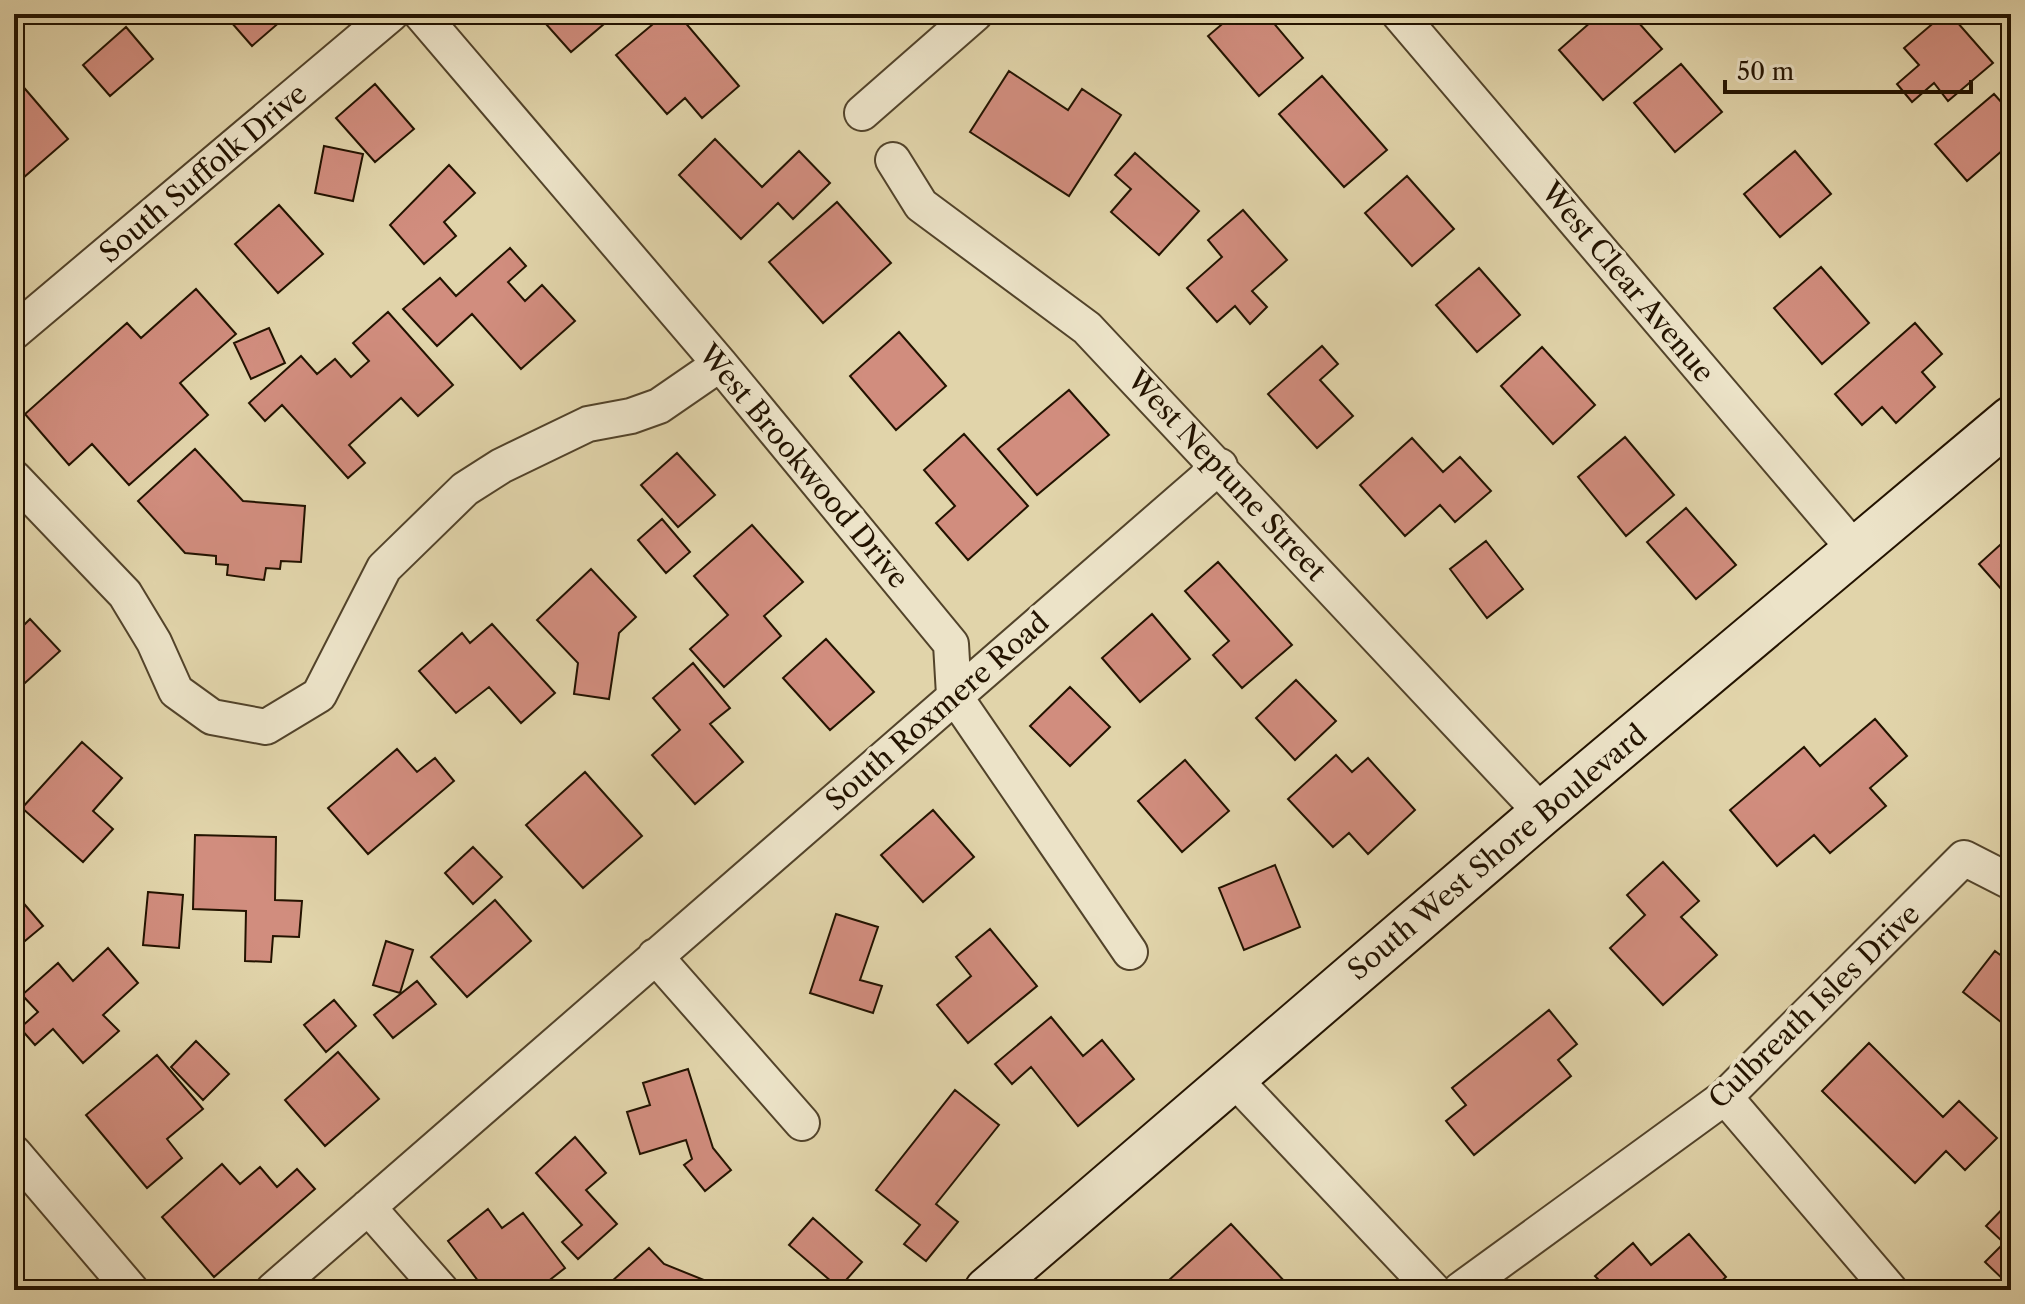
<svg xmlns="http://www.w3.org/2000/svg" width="2025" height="1304" viewBox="0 0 2025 1304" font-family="'Libre Caslon Text',serif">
	<rect width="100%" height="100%" fill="#e1d4aa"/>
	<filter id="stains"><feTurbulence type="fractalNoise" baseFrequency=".0025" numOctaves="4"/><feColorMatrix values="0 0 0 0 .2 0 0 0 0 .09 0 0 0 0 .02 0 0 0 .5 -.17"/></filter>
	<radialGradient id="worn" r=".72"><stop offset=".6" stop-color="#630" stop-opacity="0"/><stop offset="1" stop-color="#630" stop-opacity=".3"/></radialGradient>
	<path fill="#d18d7e" stroke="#231300" stroke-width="2" d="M224 14H289L252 46Z
		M537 14H608L611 18 571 52Z
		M665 14H678L739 86 702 118 685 98 667 114 616 55Z
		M1234 14H1266L1303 58 1259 96 1208 36Z
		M1600 14H1631L1662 49 1603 100 1559 50Z
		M1944 14H1950L1993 63 1948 101 1934 83 1912 102 1897 84 1919 65 1904 48Z
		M126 27 153 59 110 96 83 65Z
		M1681 64 1722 112 1675 152 1634 103Z
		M1009 71 1068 110 1082 89 1121 115 1069 196 970 132Z
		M14 76 68 139 23 178 14 168Z
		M1322 76 1387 150 1344 187 1279 114Z
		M375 84 414 129 375 162 336 118Z
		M1994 94 2011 113V143L1967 181 1935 144Z
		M715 139 762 187 799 151 830 183 793 219 778 203 741 239 679 175Z
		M324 146 363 154 353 201 315 193Z
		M1795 151 1831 194 1780 237 1744 194Z
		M1135 153 1199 211 1159 255 1111 212 1131 189 1115 175Z
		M449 165 475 193 444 222 456 236 424 264 390 225Z
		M1407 176 1454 229 1412 266 1365 213Z
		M837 202 891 263 823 323 769 262Z
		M279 205 323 254 278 293 235 244Z
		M1243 210 1287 260 1252 291 1267 307 1250 324 1235 306 1217 322 1187 288 1222 257 1208 240Z
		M510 248 526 266 508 282 525 301 542 285 575 321 521 369 472 314 437 346 403 309 440 278 456 296Z
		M1821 267 1869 323 1822 364 1774 308Z
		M1479 268 1520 315 1477 352 1436 305Z
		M196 289 236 334 180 383 208 415 129 485 92 444 69 465 25 414 127 323 141 338Z
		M388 312 453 385 418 416 401 398 349 445 365 463 348 478 282 405 265 421 249 403 301 356 317 374 335 359 351 377 369 361 353 343Z
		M1915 323 1942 354 1922 372 1935 387 1896 423 1882 407 1862 425 1835 394Z
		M269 328 285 363 251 379 234 343Z
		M899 332 946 386 896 430 850 376Z
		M1322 346 1338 364 1320 380 1353 416 1317 448 1268 394Z
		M1542 347 1595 405 1553 444 1501 386Z
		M1069 390 1109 435 1037 495 998 449Z
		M964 434 1028 506 968 560 936 523 955 506 924 470Z
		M1625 437 1674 495 1626 536 1578 477Z
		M1412 438 1443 472 1460 457 1491 491 1455 522 1440 505 1405 536 1360 485Z
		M195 449 243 501 305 506 301 562 281 561 280 569 266 568 264 580 227 575 228 565 216 564V556L185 553 138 501Z
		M677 453 715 495 678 527 641 485Z
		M1686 508 1736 565 1696 599 1647 542Z
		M662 519 690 552 666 573 638 540Z
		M752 525 803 582 764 616 781 636 724 687 690 649 728 615 694 576Z
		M2011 535V600L1979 564Z
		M1486 541 1523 589 1487 618 1450 569Z
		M1218 562 1292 645 1242 688 1213 655 1229 641 1185 591Z
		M591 569 636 617 619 633 609 699 574 694 578 663 537 620Z
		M1152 614 1190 659 1140 702 1102 658Z
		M30 619 60 651 14 693V622L20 629Z
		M492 624 555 693 521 723 489 687 456 713 419 671 462 633 470 643Z
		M826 639 874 692 830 730 783 678Z
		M693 663 730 708 710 724 743 762 695 804 652 755 680 730 653 698Z
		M1296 680 1336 721 1295 760 1256 718Z
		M1070 687 1110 727 1070 766 1030 726Z
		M1875 719 1907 756 1870 788 1886 806 1830 853 1814 835 1777 866 1730 810 1804 747 1820 766Z
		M82 742 122 778 93 811 113 829 83 862 22 808Z
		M397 749 417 772 435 758 454 781 368 854 328 808Z
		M1336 755 1352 772 1368 758 1415 810 1368 854 1349 833 1333 847 1288 799Z
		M1185 760 1229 811 1182 852 1138 801Z
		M585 772 642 836 583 888 526 825Z
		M933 810 974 857 923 902 881 855Z
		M195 835 276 837 275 900 302 901 299 937 273 936 271 962 245 961 246 911 193 909Z
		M473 847 502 877 473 904 445 873Z
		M1663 862 1699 901 1681 917 1717 955 1663 1005 1610 948 1645 915 1627 895Z
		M1275 865 1300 927 1244 950 1219 888Z
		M14 892 43 926 14 950Z
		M148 892 183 895 179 948 143 945Z
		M495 900 531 941 467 997 431 957Z
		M836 914 878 927 860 980 882 986 873 1013 810 993Z
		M990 929 1037 986 968 1043 937 1005 971 976 956 957Z
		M386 941 413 950 400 993 373 985Z
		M108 948 138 983 103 1015 119 1031 83 1063 53 1029 35 1045 20 1028 38 1012 22 995 58 963 73 981Z
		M1995 951 2011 963V1030L1963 992Z
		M417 981 436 1004 393 1038 374 1015Z
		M334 1000 356 1026 326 1052 304 1025Z
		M1549 1010 1577 1044 1558 1060 1571 1076 1474 1155 1446 1121 1466 1105 1452 1088Z
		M1051 1017 1083 1056 1102 1040 1134 1079 1078 1126 1031 1067 1012 1084 995 1064Z
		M196 1041 229 1074 203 1100 171 1067Z
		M1869 1043 1943 1117 1959 1101 1997 1138 1965 1170 1946 1151 1915 1183 1822 1091Z
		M338 1052 379 1099 325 1146 285 1100Z
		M157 1055 203 1109 167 1139 182 1158 147 1188 86 1115Z
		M688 1069 713 1148 731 1170 705 1191 684 1165 692 1159 686 1140 640 1154 627 1112 650 1105 643 1083Z
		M955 1090 999 1125 936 1204 958 1222 926 1261 904 1244 920 1225 876 1190Z
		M575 1137 606 1173 586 1190 617 1224 578 1259 562 1242 582 1225 536 1173Z
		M222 1164 240 1184 260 1167 277 1187 297 1169 315 1189 214 1277 162 1217Z
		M2011 1200V1287L1985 1262 2004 1243 1986 1226Z
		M488 1209 502 1228 523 1213 565 1268 537 1290H517L511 1281 499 1290H485L448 1241Z
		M813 1218 862 1262 839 1288 789 1245Z
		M1231 1224 1287 1284 1281 1290H1158Z
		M1689 1234 1726 1277 1711 1290H1608L1595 1276 1633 1243 1651 1265Z
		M649 1248 664 1264 714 1284 711 1290H602Z"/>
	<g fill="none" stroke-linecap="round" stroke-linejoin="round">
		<defs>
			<path id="street" d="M421 14 720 364 951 644 954 695 1130 952
				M1399 14 1856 551
				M862 113 975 14
				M893 160 921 205 1087 328 1542 813
				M14 332 391 14
				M14 478 125 594 154 642 176 691 212 717 266 727 319 695 384 568 465 489 501 466 588 424 631 416 659 406 720 364
				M655 956 802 1123
				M1233 1078 1433 1290
				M1725 1097 1890 1290
				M14 1153 131 1290
				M368 1207 441 1290
				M273 1290 1220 466
				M1460 1290 1725 1097 1964 858 2011 882"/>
			<path id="secondary" d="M987 1290 1542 813 2011 419"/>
		</defs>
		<use href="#street" stroke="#52432a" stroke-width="38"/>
		<use href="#secondary" stroke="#231300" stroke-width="48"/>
		<use href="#street" stroke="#ece3c8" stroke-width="34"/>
		<use href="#secondary" stroke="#ece3c8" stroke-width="44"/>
	</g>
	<g text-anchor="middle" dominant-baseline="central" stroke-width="8" stroke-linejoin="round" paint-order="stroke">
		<g font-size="28" fill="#231300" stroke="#ece3c8">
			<text transform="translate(203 173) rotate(-40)">South Suffolk Drive</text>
			<text transform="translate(1628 282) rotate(50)">West Clear Avenue</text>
			<text transform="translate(804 466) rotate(50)">West Brookwood Drive</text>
			<text transform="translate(1227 475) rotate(47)">West Neptune Street</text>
			<text transform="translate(937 711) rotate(-41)">South Roxmere Road</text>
			<text transform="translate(1497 852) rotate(-40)">South West Shore Boulevard</text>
			<text transform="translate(1814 1006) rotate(-44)">Culbreath Isles Drive</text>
		</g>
	</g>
	<rect width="2025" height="1304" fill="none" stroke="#e1d4aa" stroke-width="48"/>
	<rect x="16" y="16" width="1993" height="1272" fill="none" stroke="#231300" stroke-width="4"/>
	<rect x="24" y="24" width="1977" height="1256" fill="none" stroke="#231300" stroke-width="2"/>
	<path d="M1725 80v12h246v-12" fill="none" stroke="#231300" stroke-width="4"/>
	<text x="1737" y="80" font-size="24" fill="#231300" stroke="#ece3c8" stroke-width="6" paint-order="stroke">50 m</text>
	<rect width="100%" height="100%" filter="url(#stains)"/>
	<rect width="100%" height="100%" fill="url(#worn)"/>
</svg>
